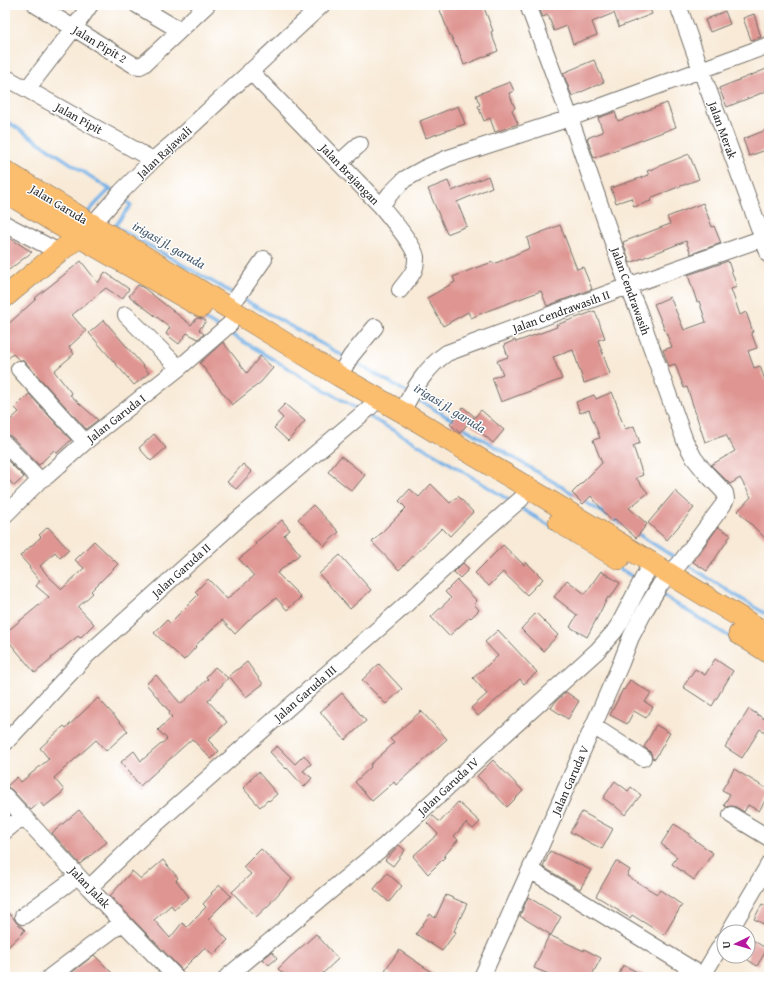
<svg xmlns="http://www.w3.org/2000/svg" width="774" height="982" viewBox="0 0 774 982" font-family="'Gentium Book Plus',serif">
	<rect width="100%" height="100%" fill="#fff"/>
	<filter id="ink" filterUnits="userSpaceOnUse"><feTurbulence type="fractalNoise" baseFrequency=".025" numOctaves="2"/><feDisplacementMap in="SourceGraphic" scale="8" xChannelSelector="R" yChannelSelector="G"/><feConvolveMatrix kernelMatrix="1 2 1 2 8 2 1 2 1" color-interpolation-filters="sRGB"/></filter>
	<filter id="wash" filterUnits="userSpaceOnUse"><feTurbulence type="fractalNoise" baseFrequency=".012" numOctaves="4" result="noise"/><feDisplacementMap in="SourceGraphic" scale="16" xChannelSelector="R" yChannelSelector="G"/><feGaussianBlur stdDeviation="0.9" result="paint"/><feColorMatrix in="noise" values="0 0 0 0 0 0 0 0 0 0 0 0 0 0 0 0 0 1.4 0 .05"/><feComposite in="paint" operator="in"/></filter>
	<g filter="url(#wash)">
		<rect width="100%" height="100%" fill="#f8ead7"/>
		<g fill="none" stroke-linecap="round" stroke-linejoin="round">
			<path stroke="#75b1e6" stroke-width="3.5" d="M5 120 114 192
				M121 197 131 205 115 226 234 294
				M87 213 110 189
				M241 298 345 357
				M197 315 220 328
				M227 332 359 410
				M353 361 408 393
				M415 398 456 422
				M368 416 433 453 512 502
				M461 426 577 496
				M582 500 623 525
				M519 507 552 527
				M635 532 677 559
				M684 563 769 616
				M617 567 638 580
				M660 594 733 639"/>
		</g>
		<g id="blocks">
			<path fill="#df9693" d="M438 5H483L493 31 491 32 498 51 464 65 457 46 456 47 451 36H450Z
				M538 5H633L631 6 632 8 640 5H648L652 14 619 27 614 13 592 22 597 35 573 44 567 26 554 31 548 15 543 17Z
				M725 11 730 24 710 32 705 20Z
				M754 14 761 37 751 40 743 18Z
				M594 60 604 82 572 96 563 73Z
				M769 68V90L727 107 719 88Z
				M510 82 514 91 509 93 515 108 512 110 518 124 495 132 490 118 484 121 478 106 480 105 476 95Z
				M667 103 676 127 594 158 587 138 603 132 598 118 615 112 618 121Z
				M458 106 465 124 426 138 420 121Z
				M769 129V149L749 156 743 139Z
				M689 154 699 179 650 198 651 201 634 207 631 198 616 203 611 188 649 175 647 171Z
				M488 176 492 187 457 202 467 226 447 234 428 189 448 181 452 191Z
				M703 203 712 227 714 226 721 243 691 254 686 241 630 263 623 242 670 224 667 217Z
				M560 225 577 269 583 267 592 289 547 306 541 291 487 311 471 318 468 312 443 326 427 298 455 282 453 277 475 268 493 262 494 264 530 248 527 238Z
				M5 235 32 252 5 273Z
				M81 261 98 283 105 272 129 289 122 299 106 288 72 315 86 331 69 347 74 354 54 371 72 394 70 395 98 420 86 429 26 363 22 360H19L13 354 5 361V327L36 299 35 298Z
				M728 261 737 287 731 289 740 315 746 312 753 332H751L757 348 748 351 754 368 760 366 765 380 769 378V542L738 511 751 497 740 478 730 484 711 465 735 451 726 435 705 442 687 387 684 388 675 364 669 366 663 350 672 347 654 304 670 297 684 330 706 322 699 301 697 302 688 275Z
				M138 285 144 288 191 325 197 318 203 319 206 321 199 330 204 334 198 339 187 333 179 344 166 334 170 327 129 296Z
				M595 311 605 338 598 340 610 374 584 383 573 350 553 357 562 379 501 402 492 378 503 374 497 361 508 357 504 345 515 340 516 342 557 327 556 325Z
				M104 320 149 373 134 385 89 333Z
				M223 342 247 373 260 356 273 368 261 382 232 405 200 363Z
				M612 392 619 410 618 411 625 429 634 426 640 443 633 446 643 475 636 478 648 493 629 508 647 524 636 538 615 519 612 522 591 496 583 504 572 493 602 463 593 440 600 438 589 410 580 413 576 402 594 395 596 399Z
				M29 394 71 440 57 453 54 450 39 465 12 437 8 435H5V425L19 412 15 408Z
				M285 404 305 421 288 441 274 428 283 418 277 412Z
				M463 407 474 416 460 433 450 424Z
				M481 410 504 430 493 443 470 423Z
				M154 434 166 448 151 461 139 448Z
				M341 456 365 475 352 491 328 472Z
				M5 458 24 477 14 486 5 475Z
				M243 464 252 472 236 489 227 482Z
				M431 484 450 503 458 496 473 512 450 536 442 528 399 570 372 542 406 508 399 501 410 489 419 497Z
				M675 491 694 508 667 540 648 523Z
				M313 505 339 532 324 546 298 519Z
				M282 520 290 530 284 535 300 554 277 573 301 597 287 610 276 598 251 618 235 634 222 620 195 646 196 647 184 660 154 633 167 620 170 623 198 595 195 592 208 579 227 599 254 576 239 559 256 545 255 543Z
				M48 527 69 550 60 558 55 552 40 566 48 576 62 589 84 568 75 560 94 541 118 564 91 591 93 593 78 607 94 624 80 638 78 636 51 658 52 659 35 673 5 637V633L49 597 36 586 40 581 29 568 30 567 20 556 41 537 39 535Z
				M718 527 731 535 707 571 693 562Z
				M503 545 524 565 526 562 543 579 527 595 503 572 489 586 475 573Z
				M340 555 371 590 350 609 319 574Z
				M463 563 469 569 460 578 454 572Z
				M601 571 620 583 610 598 608 597 587 637 570 627 577 615 554 597 567 580 585 594Z
				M457 580 477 601 474 604 479 610 471 618 470 617 449 636 431 617 451 598 445 592Z
				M536 613 558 635 543 651 521 629Z
				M498 630 537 672 524 684 520 679 478 716 471 708 487 694 473 678 498 656 485 642Z
				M715 659 733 671 712 706 683 687 695 669 705 675Z
				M247 662 263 684 246 697 229 676Z
				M379 664 402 689 386 704 362 680Z
				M215 667 228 678 208 701 227 722 208 740 219 751 211 759 192 739 140 786 121 762 134 751 141 761 167 739 158 730 172 717 169 714 170 712 146 684 156 675 181 704 208 679 206 677Z
				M630 680 651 693 645 702 653 707 646 718 634 711 627 724 610 715 623 689 624 690Z
				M566 692 579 701 568 719 551 708 556 701Z
				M342 693 366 721 345 740 320 712Z
				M98 698 128 731 106 751 96 740 54 778 64 790 63 792 44 807 40 802 31 810 12 790 8 787H6L17 777 21 782 49 759 40 748 64 726 66 728Z
				M749 709 769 722V734L760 729 742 758 725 747Z
				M421 711 447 739 396 785 394 782 372 801 355 782 371 767 370 765 394 743 390 739Z
				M656 725 670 733 655 759 652 758 651 753 648 750 644 747Z
				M277 746 295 764 304 755 311 764 303 771 312 778 304 787 287 768 286 769 270 752Z
				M493 760 523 791 507 807 477 776Z
				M734 769 769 790V794L759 811 748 805 744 812 736 807 731 806 726 807 724 805 730 794 722 790Z
				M258 772 277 794 269 801 268 800 260 807 243 788 251 780 250 779Z
				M615 781 628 791 631 787 641 795 625 815 613 804V805L603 798Z
				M458 802 480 822 473 829 466 823 454 836 458 840 444 856 445 857 428 874 413 856 438 834 427 823 433 816 440 822Z
				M79 810 107 842 80 864 52 833Z
				M582 812 613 829 602 849 570 832Z
				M674 824 690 834 689 836 713 853 694 880 672 864 677 857 661 844Z
				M399 845 405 850 393 866 385 860Z
				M261 849 292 879 271 902V903L256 917 232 892 251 874 243 867Z
				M550 851 591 870 580 889 543 867Z
				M163 860 178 878 176 880 189 897 174 909 171 905 154 920 170 938 182 923 187 927 201 913V912L206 907 203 904 212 894 211 893 220 885 231 896 208 919 228 940 213 955 205 947 182 970 110 896 132 871 141 879Z
				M616 861 630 870 627 876 657 894 660 890 682 905 664 935 632 915 630 918 618 911 619 910 596 896Z
				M387 873 402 886 389 902 374 889Z
				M446 895 467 904 454 931 456 932 442 951 416 934 430 914 435 918Z
				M528 897 561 917 551 935 520 916Z
				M762 904 769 907V927L754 919Z
				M5 909 14 919 16 922 25 930 5 950Z
				M316 934 338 959 319 977H287L278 969 289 958Z
				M549 935 584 951V949L601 958 591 977H555L534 968Z
				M748 937 767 949 757 966 748 960Z
				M399 950 439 977H395L385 970Z
				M272 952 277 958 269 965 263 959Z
				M94 955 116 977H66Z
				M623 965 647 977H618Z"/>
		</g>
	</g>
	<g filter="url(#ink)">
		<use href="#blocks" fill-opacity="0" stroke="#736e67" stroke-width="1"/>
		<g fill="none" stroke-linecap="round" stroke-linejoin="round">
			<defs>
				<path id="minor" d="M36 5 134 65 140 66 144 64 207 5
					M137 5 179 30
					M678 5 701 70 769 255
					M250 71 381 206C390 217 414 245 416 257 416 261 416 266 414 270 411 277 404 284 400 290
					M5 77 153 160
					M27 89 74 28 90 5
					M339 163 360 144
					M381 206 390 194 405 179 425 168 448 158 570 118 769 45
					M5 224 59 252
					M92 225 121 192 153 160 181 136 322 5
					M227 307 238 296 264 259
					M126 315 179 368
					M19 369 85 442
					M339 376 351 356 375 327
					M402 412C413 390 426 367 447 353L628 286 769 236
					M5 444 40 480
					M5 515 40 480 47 476 85 442 179 368 230 324
					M593 726 643 758
					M5 743 87 655 236 521 368 409 378 399
					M5 796 89 888 176 977
					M731 815 769 838
					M5 831 23 816
					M530 870 703 976
					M89 888 148 831 322 678 401 609 483 532 521 499
					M23 916 78 876
					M729 932 769 864
					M50 977 123 922
					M227 977 383 847 492 746 597 651 614 632 620 623 651 563
					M482 977 530 870 621 663 631 637 645 610 660 585 680 563 723 505 726 499 725 493 706 473 694 458 685 441 638 310 628 286 570 118 528 5
					M702 977 724 940"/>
				<path id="major" d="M5 171 227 307 339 376 402 412 595 528 769 635
					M5 192 79 237 201 307
					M5 297 59 252 79 237 88 229
					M559 522 619 559
					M739 634 769 653"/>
			</defs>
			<use href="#minor" stroke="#736e67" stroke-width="18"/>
			<use href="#major" stroke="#736e67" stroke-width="22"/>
			<use href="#minor" stroke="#fff" stroke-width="16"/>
			<use href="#major" stroke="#fbbd6e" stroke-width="21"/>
		</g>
	</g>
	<g text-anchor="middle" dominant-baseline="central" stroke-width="3" stroke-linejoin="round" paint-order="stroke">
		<g font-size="12" fill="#2b2b2b" stroke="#fff">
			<text transform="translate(100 44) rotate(31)">Jalan Pipit 2</text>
			<text transform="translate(79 118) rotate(29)">Jalan Pipit</text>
			<text transform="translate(723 130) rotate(70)">Jalan Merak</text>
			<text transform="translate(164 152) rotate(-43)">Jalan Rajawali</text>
			<text transform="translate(350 174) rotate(46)">Jalan Brajangan</text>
			<text transform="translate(59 204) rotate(31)">Jalan Garuda</text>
			<text transform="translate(631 291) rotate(70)">Jalan Cendrawasih</text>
			<text transform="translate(561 311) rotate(-20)">Jalan Cendrawasih II</text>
			<text transform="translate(116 418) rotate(-38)">Jalan Garuda I</text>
			<text transform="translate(181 570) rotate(-42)">Jalan Garuda II</text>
			<text transform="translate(305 693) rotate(-41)">Jalan Garuda III</text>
			<text transform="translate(570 780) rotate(-66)">Jalan Garuda V</text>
			<text transform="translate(448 786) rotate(-43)">Jalan Garuda IV</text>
			<text transform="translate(90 887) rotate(46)">Jalan Jalak</text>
		</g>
		<g font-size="13" font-style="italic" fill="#455a6c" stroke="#fff">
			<text transform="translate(169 245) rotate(30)">irigasi jl. garuda</text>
			<text transform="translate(450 408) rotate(32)">irigasi jl. garuda</text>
		</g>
	</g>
	<rect width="774" height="982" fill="none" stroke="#fff" stroke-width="20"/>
	<g transform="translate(736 944) rotate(265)"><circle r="19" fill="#ffffff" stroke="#aaaaaa"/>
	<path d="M0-3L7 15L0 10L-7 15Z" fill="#b5179e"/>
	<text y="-6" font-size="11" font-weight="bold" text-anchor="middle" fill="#2b2b2b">U</text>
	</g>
</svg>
